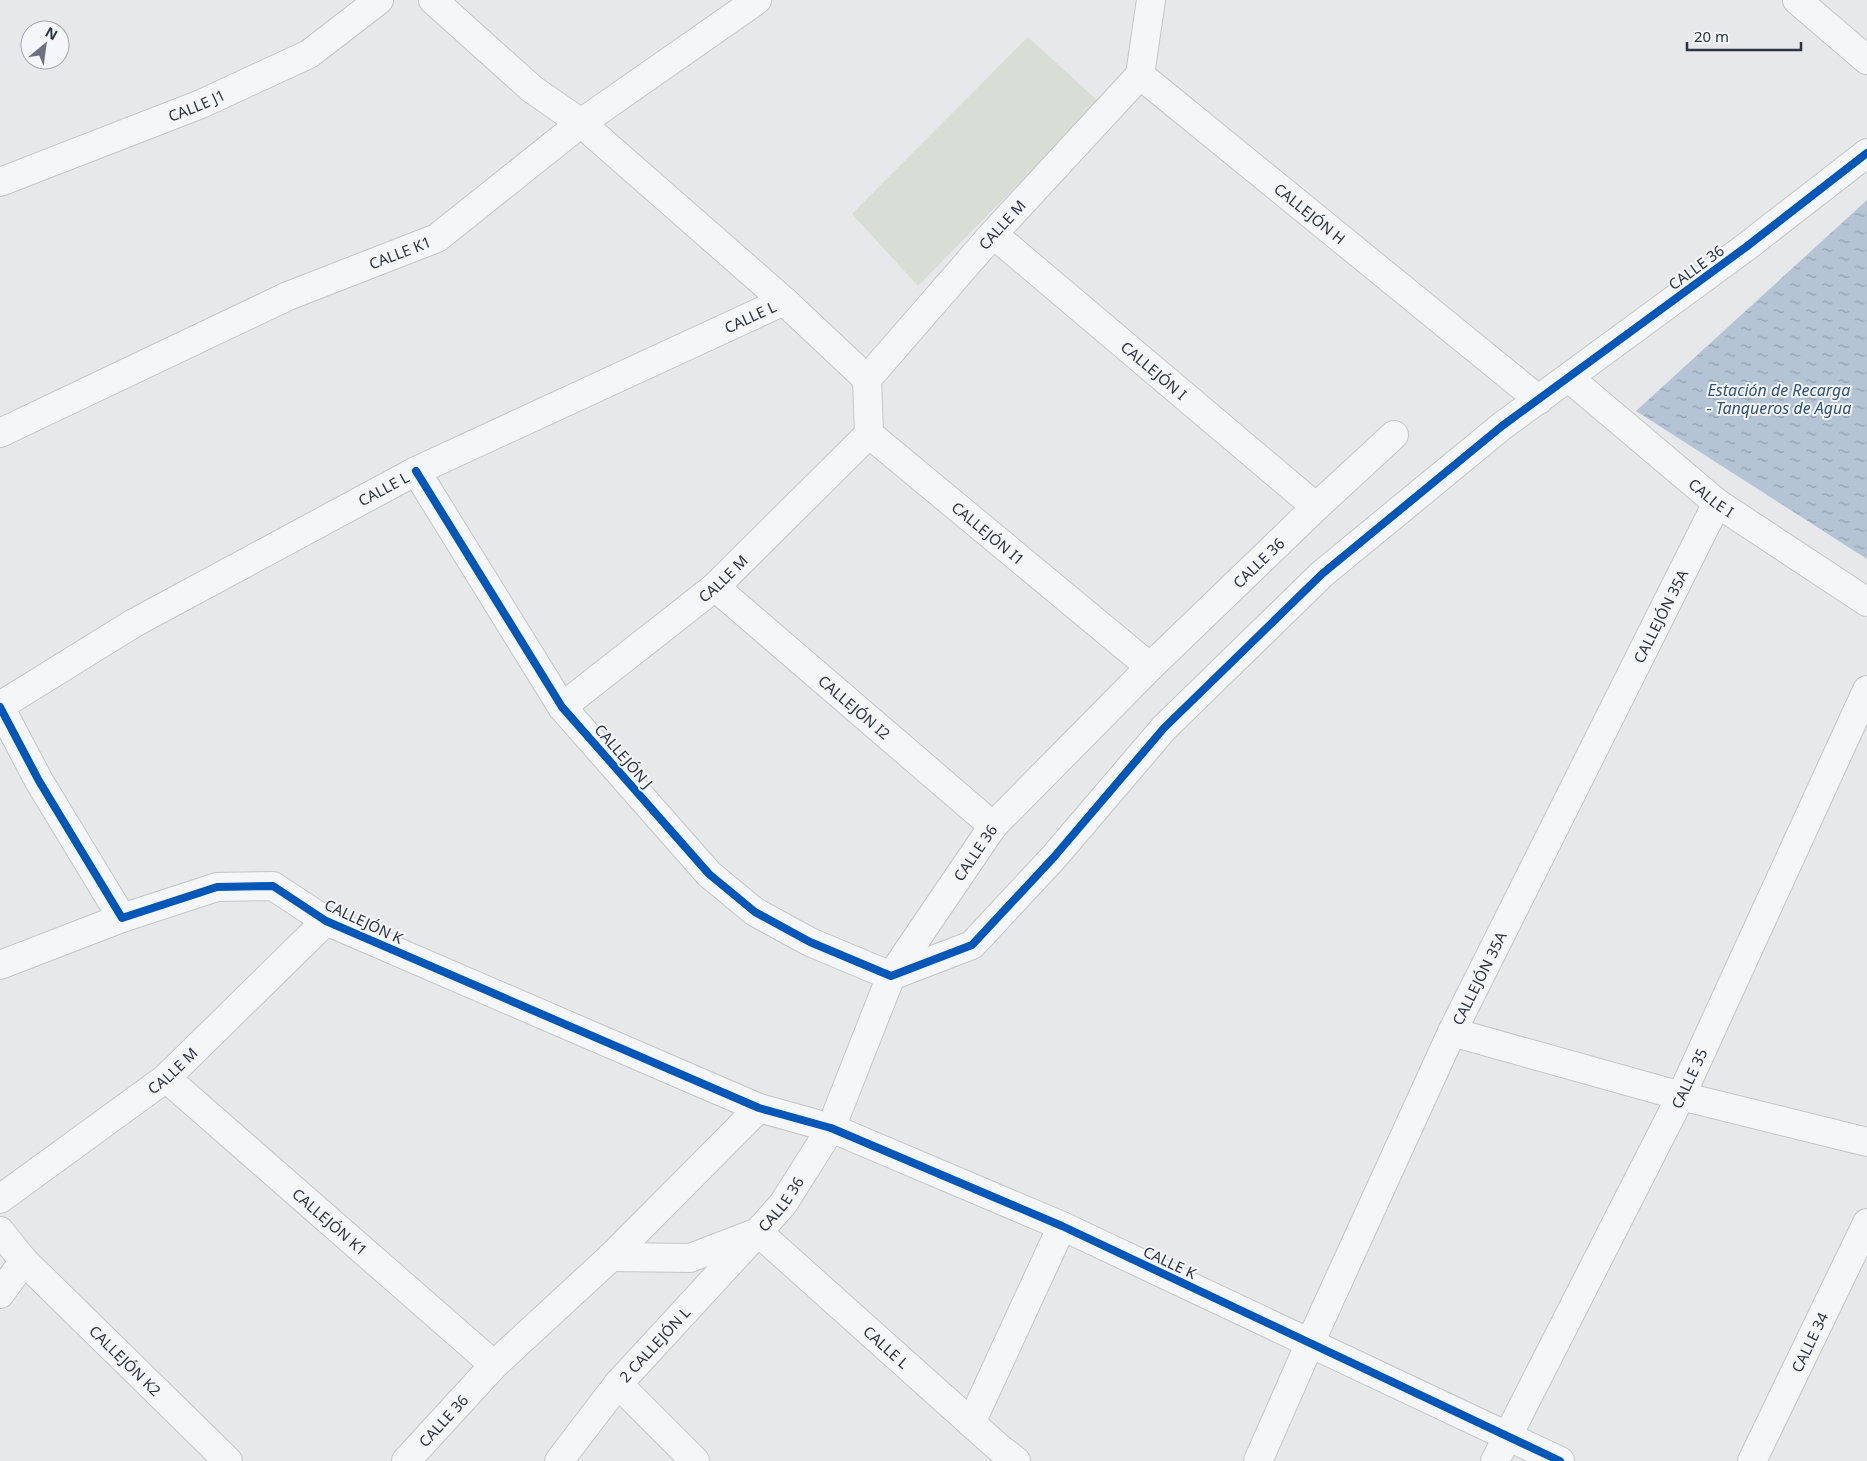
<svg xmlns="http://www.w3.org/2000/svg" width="1867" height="1461" viewBox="0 0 1867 1461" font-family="'Noto Sans',sans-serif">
	<defs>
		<pattern id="water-ripples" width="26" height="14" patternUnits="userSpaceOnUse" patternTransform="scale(1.25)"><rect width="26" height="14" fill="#b4c4d5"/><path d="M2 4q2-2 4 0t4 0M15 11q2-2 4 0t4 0" fill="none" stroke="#93a0af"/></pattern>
	</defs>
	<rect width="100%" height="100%" fill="#e6e8ea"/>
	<path fill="#d6ded6" d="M1028 37 1099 102 918 286 852 214Z"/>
	<path fill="url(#water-ripples)" d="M1867 200V559L1636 411Z"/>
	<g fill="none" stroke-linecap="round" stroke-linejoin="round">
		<defs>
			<g id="minor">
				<path d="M433 0 532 89 581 123 784 301 867 379"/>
				<path id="s1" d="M1151 0 1140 75 1539 400"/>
				<path d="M1797 0 1867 60"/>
				<path id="s2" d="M0 182 201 104 309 54 379 0"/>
				<path id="s3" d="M993 234 1316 507"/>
				<path id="s4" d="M1569 378 1717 503 1867 602"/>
				<path id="s5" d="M867 379 869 434 1150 667"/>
				<path id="s6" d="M867 379 993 234 1140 75"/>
				<path id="s7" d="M0 433 288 296 437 238 581 123 757 0"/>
				<path d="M416 471 562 707 709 874 755 912 810 942 891 976 972 945 1054 857 1164 728 1322 574 1502 426 1746 247 1867 153"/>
				<path id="s8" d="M715 587 993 826"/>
				<path id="s9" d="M0 706 134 623 416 471 784 301"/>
				<path d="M0 707 39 781 122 918 217 887 273 886 326 921 759 1108 831 1128 1062 1226 1560 1461"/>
				<path id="s10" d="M562 707 715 587 869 434"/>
				<path d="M0 965 122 918"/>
				<path d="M1452 1032 1681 1096 1867 1142"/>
				<path id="s11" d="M166 1078 494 1365"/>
				<path id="s12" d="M0 1199 166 1078 326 921"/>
				<path d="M0 1231 24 1261 0 1294"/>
				<path id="s13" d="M611 1257 690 1258 758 1232 783 1204 831 1128 891 976 993 826 1150 667 1316 507 1394 435"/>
				<path id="s14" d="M24 1261 228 1461"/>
				<path d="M618 1384 695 1461"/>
				<path d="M971 1423 1062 1226"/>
				<path id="s15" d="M406 1461 494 1365 611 1257 759 1108"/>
				<path id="s16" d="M559 1461 618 1384 758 1232 998 1447 1016 1461"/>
				<path id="s17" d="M1258 1461 1310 1343 1452 1032 1717 503"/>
				<path id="s18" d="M1495 1461 1681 1096 1867 690"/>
				<path id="s19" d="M1752 1461 1867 1223"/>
			</g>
		</defs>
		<use href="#minor" stroke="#c4c6c8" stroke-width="30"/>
		<use href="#minor" stroke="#f5f6f7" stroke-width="28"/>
		<defs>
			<path id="cycleway" d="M416 471 562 707 709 874 755 912 810 942 891 976 972 945 1054 857 1164 728 1322 574 1502 426 1746 247 1867 153
				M0 707 39 781 122 918 217 887 273 886 326 921 759 1108 831 1128 1062 1226 1560 1461"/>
		</defs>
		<use href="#cycleway" stroke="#f4f6f9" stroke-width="11"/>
		<use href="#cycleway" stroke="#0057b8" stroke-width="8"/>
	</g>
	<g text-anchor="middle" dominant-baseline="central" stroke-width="4" stroke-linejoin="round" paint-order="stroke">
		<g font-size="15" fill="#2b3445" stroke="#f4f6f9">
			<text stroke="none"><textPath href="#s2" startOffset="211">CALLE J1</textPath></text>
			<text stroke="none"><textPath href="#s1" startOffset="295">CALLEJÓN H</textPath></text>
			<text stroke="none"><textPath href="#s6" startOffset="205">CALLE M</textPath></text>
			<text stroke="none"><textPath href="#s7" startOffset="439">CALLE K1</textPath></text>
			<text transform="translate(1696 267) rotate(-36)">CALLE 36</text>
			<text stroke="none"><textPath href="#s9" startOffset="846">CALLE L</textPath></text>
			<text stroke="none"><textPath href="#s3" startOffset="211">CALLEJÓN I</textPath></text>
			<text stroke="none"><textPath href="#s9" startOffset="441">CALLE L</textPath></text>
			<text stroke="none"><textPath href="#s4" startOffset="186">CALLE I</textPath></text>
			<text stroke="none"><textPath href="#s5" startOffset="210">CALLEJÓN I1</textPath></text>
			<text stroke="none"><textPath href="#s13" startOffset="998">CALLE 36</textPath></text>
			<text stroke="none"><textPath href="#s10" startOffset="206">CALLE M</textPath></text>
			<text stroke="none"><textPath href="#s17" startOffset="936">CALLEJÓN 35A</textPath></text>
			<text stroke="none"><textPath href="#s8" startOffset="184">CALLEJÓN I2</textPath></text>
			<text transform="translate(624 756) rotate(49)">CALLEJÓN J</text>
			<text stroke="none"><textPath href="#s13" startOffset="592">CALLE 36</textPath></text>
			<text transform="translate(364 921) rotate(25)">CALLEJÓN K</text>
			<text stroke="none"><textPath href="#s17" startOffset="531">CALLEJÓN 35A</textPath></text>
			<text stroke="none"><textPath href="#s12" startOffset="215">CALLE M</textPath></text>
			<text stroke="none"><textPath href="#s18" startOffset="429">CALLE 35</textPath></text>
			<text stroke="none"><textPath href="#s13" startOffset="188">CALLE 36</textPath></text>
			<text stroke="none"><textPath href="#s11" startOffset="218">CALLEJÓN K1</textPath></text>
			<text transform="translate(1170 1262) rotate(25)">CALLE K</text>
			<text stroke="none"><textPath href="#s19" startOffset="132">CALLE 34</textPath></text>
			<text stroke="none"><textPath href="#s16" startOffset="151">2 CALLEJÓN L</textPath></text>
			<text stroke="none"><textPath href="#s16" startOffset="476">CALLE L</textPath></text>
			<text stroke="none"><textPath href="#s14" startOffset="142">CALLEJÓN K2</textPath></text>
			<text stroke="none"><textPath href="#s15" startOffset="55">CALLE 36</textPath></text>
		</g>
		<g font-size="16" font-style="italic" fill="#34527a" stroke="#f4f6f9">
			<text x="1779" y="390">Estación de Recarga<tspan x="1779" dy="18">- Tanqueros de Agua</tspan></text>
		</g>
	</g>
	<g transform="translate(45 45) rotate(29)"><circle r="24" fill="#f4f6f9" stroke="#a4a8b1"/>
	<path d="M0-4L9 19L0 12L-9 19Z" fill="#6c737f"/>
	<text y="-8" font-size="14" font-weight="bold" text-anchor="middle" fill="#2b3445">N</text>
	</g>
	<path d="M1687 42v8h114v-8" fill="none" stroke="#2b3445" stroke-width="2.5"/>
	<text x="1694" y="42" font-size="15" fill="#2b3445" stroke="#f4f6f9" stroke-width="4" paint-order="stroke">20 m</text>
</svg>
